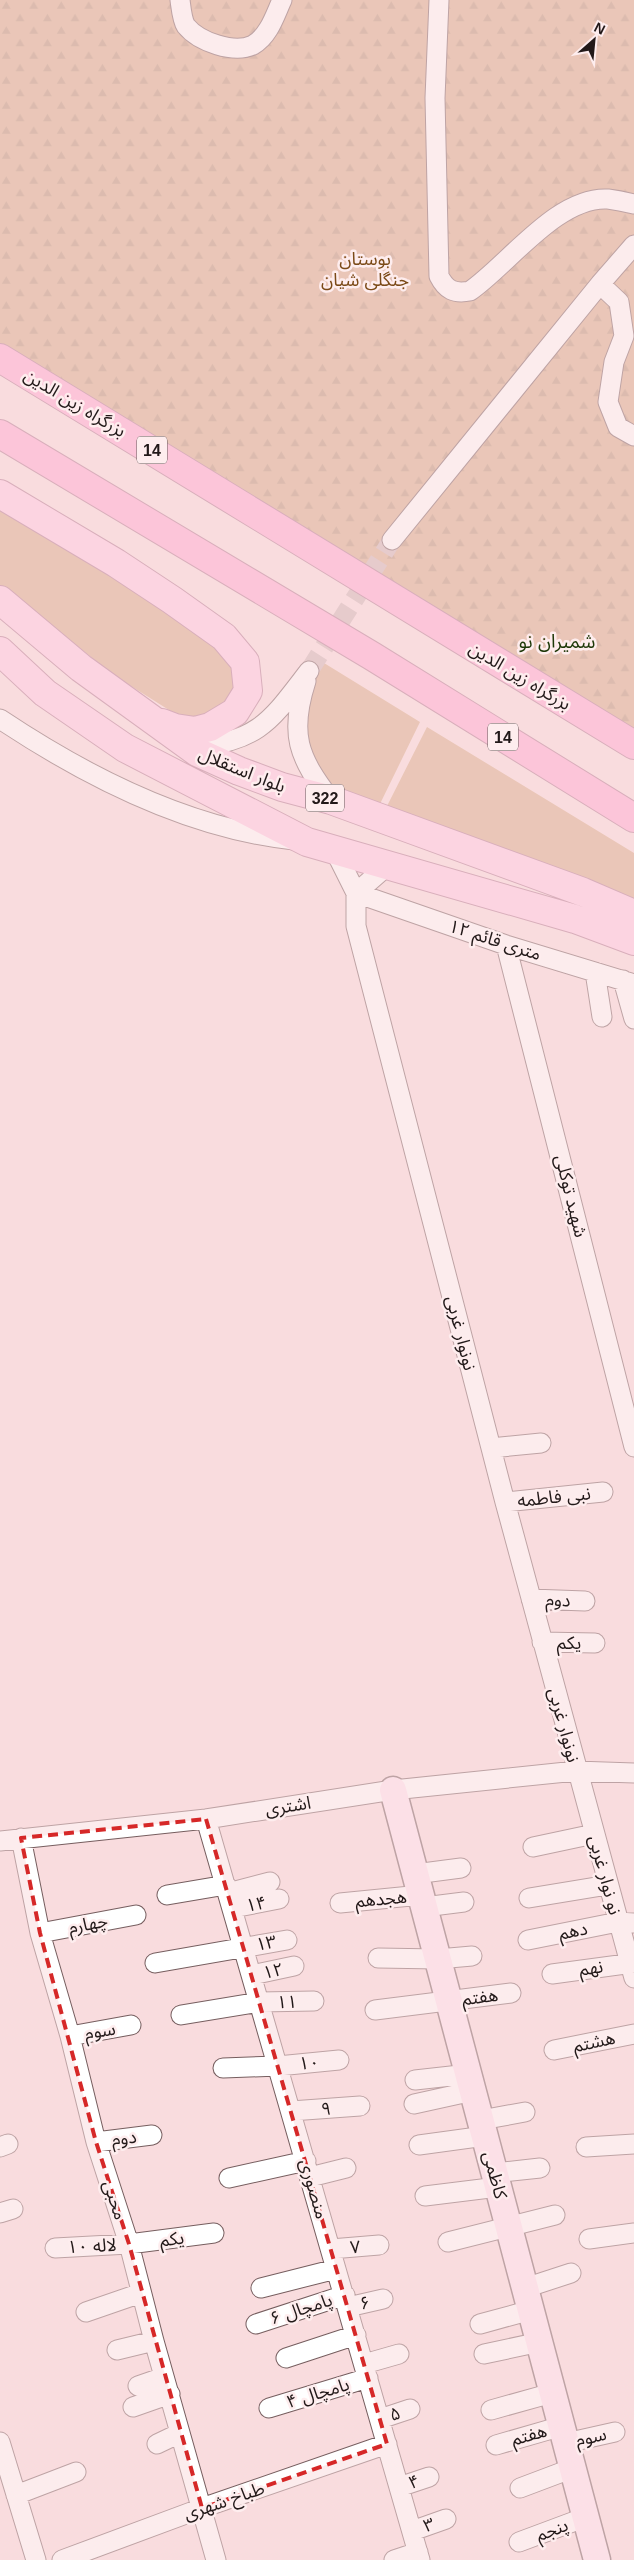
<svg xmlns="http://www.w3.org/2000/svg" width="634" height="2560" viewBox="0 0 634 2560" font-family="Helvetica,'Noto Sans Arabic',sans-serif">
	<defs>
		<pattern id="forest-firs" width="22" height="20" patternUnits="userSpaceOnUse" patternTransform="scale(1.25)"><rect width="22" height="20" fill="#d7ac89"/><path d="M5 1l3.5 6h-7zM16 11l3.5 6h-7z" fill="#b89376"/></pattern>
	</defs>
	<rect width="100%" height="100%" fill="#f9dcde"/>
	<path fill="url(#forest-firs)" d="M0 0H634V754L0 352Z"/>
	<path fill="#d7ac89" d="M0 505 218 645 237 675 230 705 188 722 115 676 0 585Z
		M324 663 420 722 379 806C363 799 340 794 328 780 299 748 300 698 324 663Z
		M427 727 634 853V903L386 808Z"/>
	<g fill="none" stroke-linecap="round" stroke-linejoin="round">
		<path stroke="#ceb5b7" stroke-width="19" stroke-dasharray="19 9" stroke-linecap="butt" d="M309 671 392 540"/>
		<defs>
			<path id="street" d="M180 0C181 7 182 20 186 26 199 42 234 54 253 45 269 36 275 15 282 0
				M439 0 435 98 439 276C446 290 454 294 470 291 508 265 557 196 608 199 616 200 626 202 634 204
				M600 284 619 302 624 336 614 362 608 402 618 427 634 436
				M392 540 600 284 634 245
				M306 681C289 734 298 757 331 800
				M0 719C87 777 188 829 294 840
				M191 748C260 740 269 723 309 671
				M335 851 356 893V926L505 1502 634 1978
				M356 893 506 945 634 984
				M356 893 388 865
				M506 945 634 1447
				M595 972 602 1017
				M623 980 634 1019
				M491 1448 541 1443
				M505 1502 603 1492
				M531 1599 585 1601
				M542 1642 595 1643
				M206 1819 420 2560
				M21 1838 40 1933 70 2036 96 2142 129 2244 154 2341 216 2560
				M0 1841 206 1819 393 1790 576 1771 634 1773
				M533 1847 594 1834
				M415 1874 461 1868
				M228 1893 270 1882
				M167 1895 226 1885
				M529 1898 608 1885
				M340 1903 421 1895
				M424 1907 464 1902
				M233 1908 279 1899
				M40 1933 136 1915
				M528 1940 618 1922 634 1923
				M378 1958 438 1959 472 1956
				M155 1963 287 1940
				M552 1974 634 1963
				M252 1975 294 1966
				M375 2010 511 1993
				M181 2015 260 2002 314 2001
				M70 2036 131 2025
				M554 2050 634 2034
				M223 2068 278 2066 339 2060
				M415 2080 469 2074
				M414 2104 473 2091
				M291 2111 360 2106
				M481 2120 525 2112
				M96 2142 152 2135
				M419 2145 485 2136
				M0 2147 8 2144
				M586 2147 634 2144
				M495 2173 540 2168
				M310 2177 346 2168
				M229 2178 306 2161
				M425 2196 498 2187
				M0 2213 13 2209
				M589 2239 634 2233
				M448 2242 555 2215
				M55 2248 129 2244 214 2233
				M331 2249 379 2245
				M261 2288 336 2269
				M525 2288 571 2273
				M348 2307 383 2299
				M86 2312 141 2293
				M256 2324 345 2295
				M480 2324 531 2310
				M117 2350 154 2341
				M484 2354 540 2342
				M286 2358 356 2335
				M364 2364 399 2354
				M138 2386 164 2377
				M133 2407 170 2394
				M269 2408 368 2378
				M491 2410 552 2393
				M380 2419 410 2409
				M0 2442 36 2560
				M566 2443 615 2432
				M157 2444 180 2433
				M496 2445 562 2426
				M399 2487 429 2477
				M520 2488 573 2468
				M16 2495 76 2472
				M412 2531 446 2519
				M519 2542 586 2517
				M62 2560 202 2508 387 2444
				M394 2560 418 2552"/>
			<path id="secondary" d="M393 1790 597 2560"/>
			<path id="primary" d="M0 494 116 563 172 600 224 637 245 662 248 691 235 712 210 727 195 731 175 728 162 723
				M0 600 81 668 197 752 239 771 282 787 331 800 583 892 634 914
				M0 651 45 693 125 748 307 842 575 919 634 941"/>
			<path id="highway" d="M0 358 634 745
				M0 434 372 656 634 818"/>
		</defs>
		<use href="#street" stroke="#765e5f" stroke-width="21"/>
		<use href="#secondary" stroke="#765e5f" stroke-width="29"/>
		<use href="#primary" stroke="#b17791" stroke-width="30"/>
		<use href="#highway" stroke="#b17791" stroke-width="30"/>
		<use href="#street" stroke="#fff" stroke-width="19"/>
		<use href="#secondary" stroke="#ffe5f2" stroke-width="26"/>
		<use href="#primary" stroke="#fecbe4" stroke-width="28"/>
		<use href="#highway" stroke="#fea9d2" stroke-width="28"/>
	</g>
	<path d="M0 0H634V2560H0ZM206 1819 387 2444 202 2508 129 2244 96 2142 40 1933 21 1838Z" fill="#f9dcde" fill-opacity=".55" fill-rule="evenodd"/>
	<path fill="none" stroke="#d62828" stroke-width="4" stroke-dasharray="10 6" stroke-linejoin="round" d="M206 1819 387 2444 202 2508 129 2244 96 2142 40 1933 21 1838Z"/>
	<g text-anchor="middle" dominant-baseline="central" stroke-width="5" stroke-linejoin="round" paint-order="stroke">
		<g fill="#feedee" stroke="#645959" stroke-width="1">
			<rect x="137" y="436.5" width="30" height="27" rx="4"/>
			<rect x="488" y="723.5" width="30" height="27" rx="4"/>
			<rect x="306" y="784.5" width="38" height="27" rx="4"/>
		</g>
		<g font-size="16" font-weight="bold" fill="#221919">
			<text x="152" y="450">14</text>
			<text x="503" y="737">14</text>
			<text x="325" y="798">322</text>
		</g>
		<g font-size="18" fill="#7b4a17" stroke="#feedee">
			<text x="365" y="259">بوستان<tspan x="365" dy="21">جنگلی شیان</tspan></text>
		</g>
		<g font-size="18" fill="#221919" stroke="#feedee">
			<text transform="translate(75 403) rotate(31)">بزرگراه زین الدین</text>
			<text transform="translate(520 676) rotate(31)">بزرگراه زین الدین</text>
			<text transform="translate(242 770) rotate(22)">بلوار استقلال</text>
			<text transform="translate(495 940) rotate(18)">۱۲ متری قائم</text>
			<text transform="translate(571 1196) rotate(76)">شهید توکلی</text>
			<text transform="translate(461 1333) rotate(76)">نونوار غربی</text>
			<text transform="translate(554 1497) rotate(-6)">نبی فاطمه</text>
			<text transform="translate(558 1600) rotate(2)">دوم</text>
			<text x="569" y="1643">یکم</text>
			<text transform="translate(564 1725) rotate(75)">نونوار غربی</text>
			<text transform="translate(288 1806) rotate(-9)">اشتری</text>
			<text transform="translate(605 1875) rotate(75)">نو نوار غربی</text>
			<text transform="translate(381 1899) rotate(-5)">هجدهم</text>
			<text transform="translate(256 1904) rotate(-10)">۱۴</text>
			<text transform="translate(88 1924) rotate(-11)">چهارم</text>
			<text transform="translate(573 1931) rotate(-11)">دهم</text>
			<text transform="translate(266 1943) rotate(-10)">۱۳</text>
			<text transform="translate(591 1968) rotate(-9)">نهم</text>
			<text transform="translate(273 1971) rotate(-12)">۱۲</text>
			<text transform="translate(480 1997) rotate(-7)">هفتم</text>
			<text transform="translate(287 2002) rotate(-1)">۱۱</text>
			<text transform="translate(100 2031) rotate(-10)">سوم</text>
			<text transform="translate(594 2042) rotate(-12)">هشتم</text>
			<text transform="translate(309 2063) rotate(-5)">۱۰</text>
			<text transform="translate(326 2109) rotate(-4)">۹</text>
			<text transform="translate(124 2138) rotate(-7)">دوم</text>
			<text transform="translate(495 2175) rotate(75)">کاظمی</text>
			<text transform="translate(314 2189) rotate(74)">منصوری</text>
			<text transform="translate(115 2200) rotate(72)">محبی</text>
			<text transform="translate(172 2239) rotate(-7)">یکم</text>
			<text transform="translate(92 2246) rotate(-3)">لاله ۱۰</text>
			<text transform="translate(355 2247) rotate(-5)">۷</text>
			<text transform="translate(365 2303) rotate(-13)">۶</text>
			<text transform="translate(301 2309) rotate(-18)">۶ پامچال</text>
			<text transform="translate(318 2393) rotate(-17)">پامچال ۴</text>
			<text transform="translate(395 2414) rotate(-19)">۵</text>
			<text transform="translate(529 2435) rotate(-16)">هفتم</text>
			<text transform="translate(591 2437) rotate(-13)">سوم</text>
			<text transform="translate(414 2482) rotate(-19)">۴</text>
			<text transform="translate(224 2501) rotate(-19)">طباخ شهری</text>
			<text transform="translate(429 2525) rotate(-19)">۳</text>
			<text transform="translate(552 2530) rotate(-21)">پنجم</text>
		</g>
		<g font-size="19" fill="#1e3909" stroke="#feedee">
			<text x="557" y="641">شمیران نو</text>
		</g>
	</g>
	<g transform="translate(594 40) rotate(27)" stroke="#feedee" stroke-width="4" paint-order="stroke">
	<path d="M0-4L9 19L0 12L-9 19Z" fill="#221919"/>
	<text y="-8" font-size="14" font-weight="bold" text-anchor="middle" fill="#221919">N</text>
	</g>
</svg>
